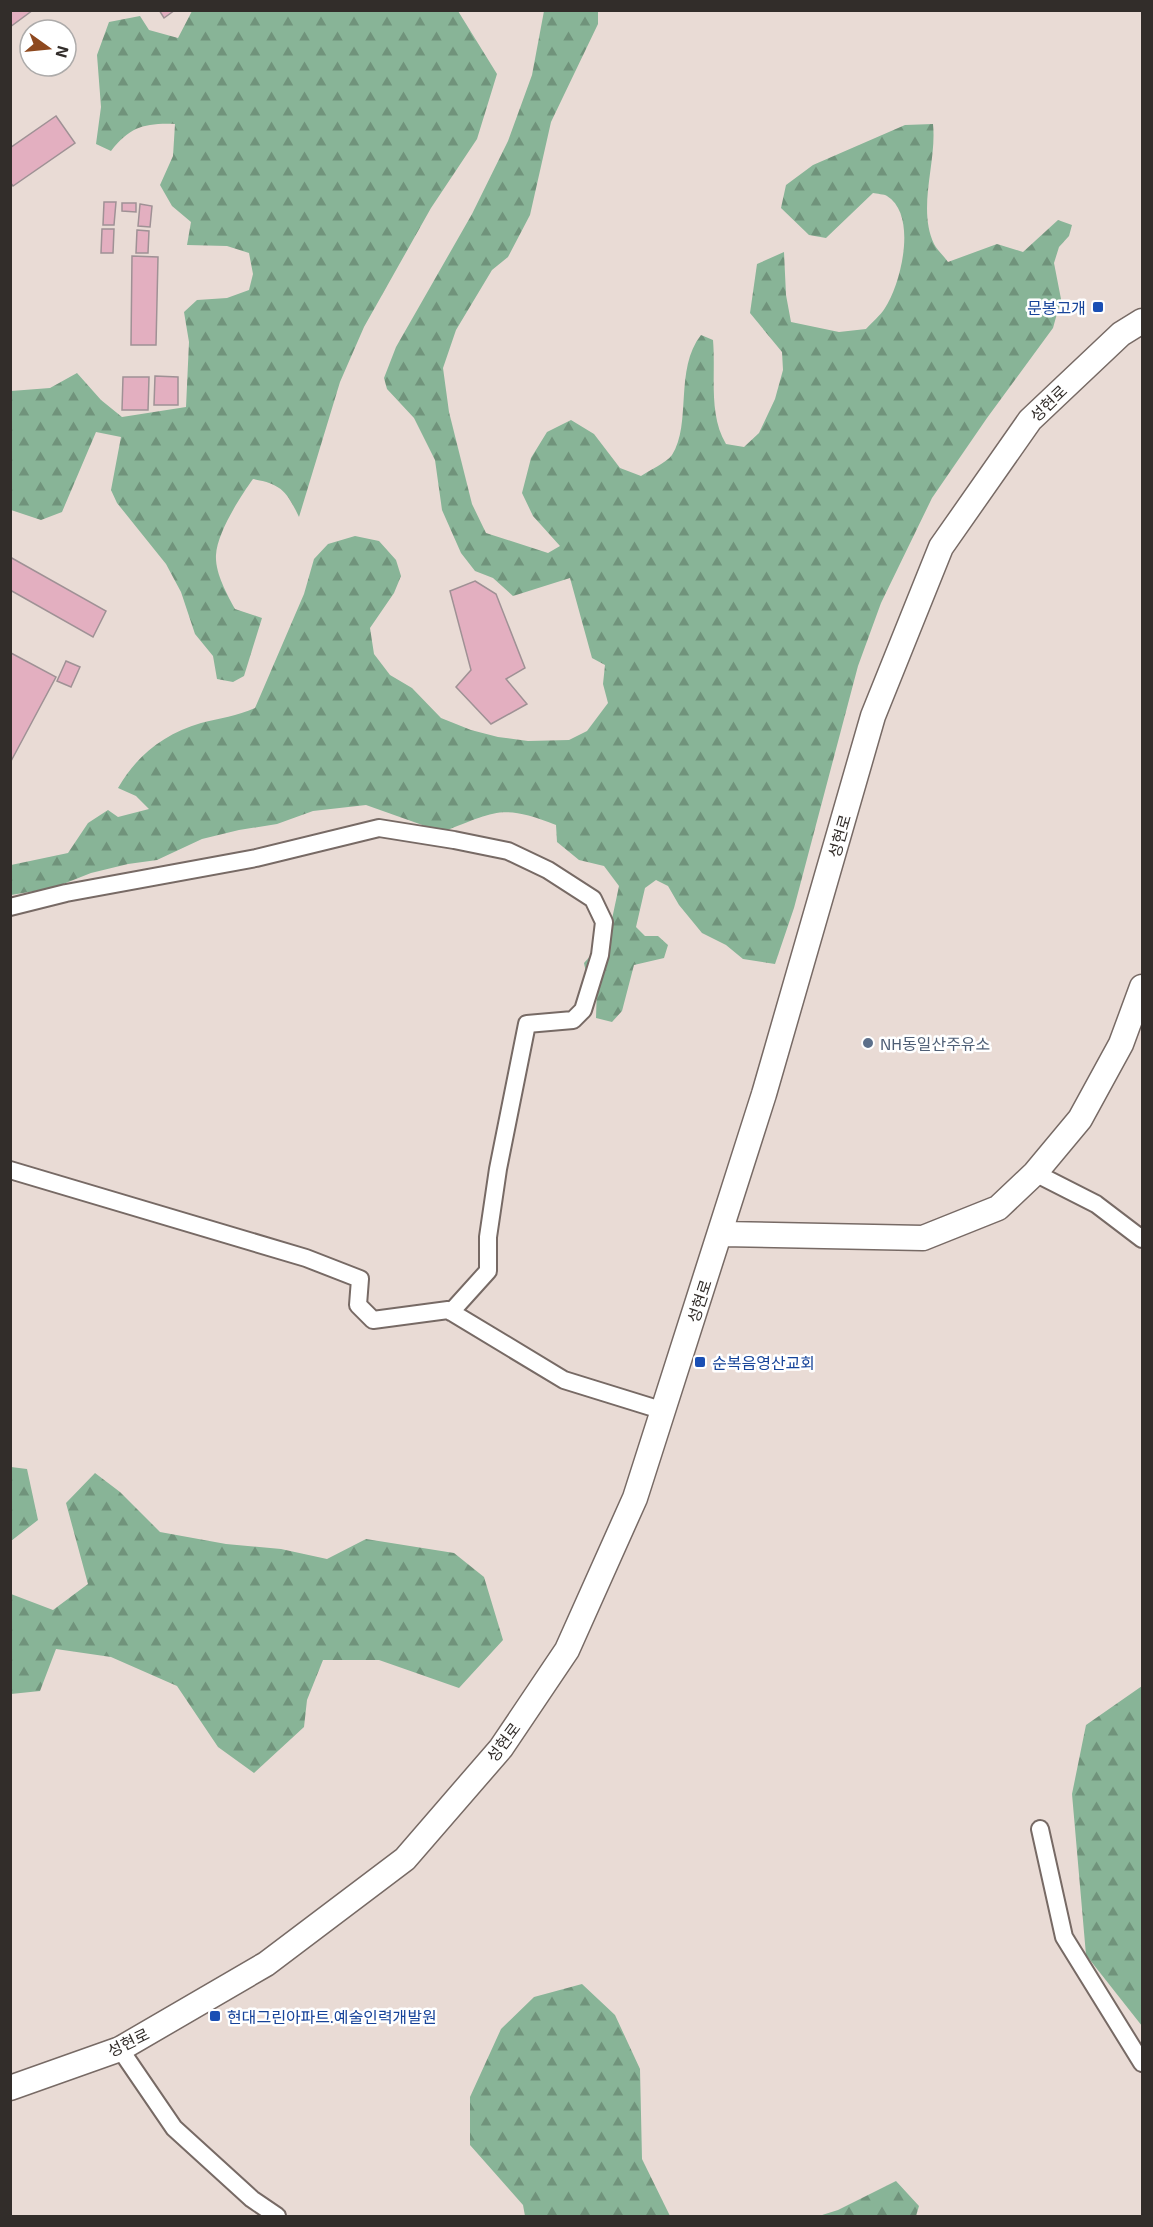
<svg xmlns="http://www.w3.org/2000/svg" width="1153" height="2227" viewBox="0 0 1153 2227" font-family="'Exo 2','Noto Sans KR',sans-serif">
	<defs>
		<pattern id="forest-firs" width="22" height="20" patternUnits="userSpaceOnUse" patternTransform="scale(1.5)"><rect width="22" height="20" fill="#88b497"/><path d="M5 1l3.5 6h-7zM16 11l3.5 6h-7z" fill="#70937b"/></pattern>
	</defs>
	<rect width="100%" height="100%" fill="#e9dbd5"/>
	<path fill="url(#forest-firs)" d="M192 11H458L497 74 477 139 431 208 364 327 340 382 299 517C287 492 282 484 253 479 240 497 217 533 216 555 215 573 227 594 235 609L262 618 244 676 233 682 217 679 213 656 195 634 181 592 166 564 117 503 111 490 121 437 96 432 62 512 41 520 11 510V391L50 388 77 373 101 400 122 417 186 407 189 342 184 312 197 300 227 298 249 290 253 274 249 253 227 246 187 245 191 222 172 206 160 185 173 156 175 124C144 123 130 127 111 151L96 144 101 107 97 55 109 22 140 16 149 30 178 38Z
		M544 11H598V24L551 122 530 215 508 257 492 270 456 330 443 368 449 412 472 504 486 533 548 553 560 546 533 516 522 493 531 458 547 432 571 420 594 434 620 468 641 476C650 470 666 463 672 455 692 424 674 369 701 335L713 340C716 374 708 414 726 444L744 447 759 433 775 399 783 370 782 352 750 313 757 264 784 252 786 295 791 322 839 332 866 329C872 322 880 316 885 308 901 284 918 215 887 196 884 194 877 194 873 193L826 238 809 235 781 208 786 185 813 165 905 125 933 124C937 162 917 208 934 244 937 250 944 256 948 262L997 244 1023 252 1058 220 1072 225 1069 236 1059 247 1054 263 1061 299 1053 328 987 418 932 498 881 603 858 666 794 908 775 964 743 959 726 945 702 933 679 905 668 886 656 880 645 888 636 927 645 936H658L668 945 664 958 634 965 622 1011 612 1022 596 1018 597 985 587 977 584 963 600 945 612 919 619 886 604 866 579 860 557 842 556 825C501 803 495 812 442 832L366 805 313 811 277 824 239 830 202 839 157 860 128 864 91 873 53 888 11 895V865L68 853 88 823 108 810 118 817 149 809 136 796 118 788C137 755 164 734 201 723 220 718 237 716 255 708L304 594 314 559 328 544 355 536 379 541 396 560 401 576 394 593 370 628 374 654 390 675 412 688 441 718 471 730 498 737 528 741 569 740 587 731 608 703 603 684 605 665 592 658 570 578 513 596 493 578 475 571 461 553 442 510 435 460 414 418 387 389 384 378 396 347 472 214 508 141 532 75Z
		M11 1467 27 1469 38 1520 11 1541Z
		M95 1473 120 1492 160 1532 226 1544 281 1549 327 1559 366 1539 454 1553 484 1577 503 1640 459 1688 379 1660H323L307 1700 304 1727 254 1773 218 1747 177 1686 111 1657 56 1649 40 1691 11 1694V1594L53 1610 88 1584 66 1503Z
		M1142 1686V2026L1086 1955 1072 1794 1086 1725Z
		M582 1984 615 2015 640 2069 642 2159 670 2216H525L523 2205 470 2145V2097L501 2029 534 1997Z
		M896 2181 919 2206 916 2216H819L838 2210Z"/>
	<path fill="#e3afc0" stroke="#9f9195" stroke-width="1.5" d="M10 10H33L10 27Z
		M159 10H175L164 18Z
		M56 116 75 143 13 186 10 182V148Z
		M104 202H116L114 225H103Z
		M122 203H136V212L122 211Z
		M140 204 152 206 150 227 138 226Z
		M102 229H114L113 253H101Z
		M137 230 149 231 148 253H136Z
		M132 256 158 257 156 345H131Z
		M155 376 178 377V405H154Z
		M123 377H149L148 410H122Z
		M10 557 106 611 93 637 10 590Z
		M475 581 496 594 525 668 506 679 527 704 491 724 456 687 471 670 450 591Z
		M11 653 56 677 10 763V654Z
		M66 661 80 667 71 687 57 681Z"/>
	<g fill="none" stroke-linecap="round" stroke-linejoin="round">
		<defs>
			<path id="minor" d="M10 907 66 893 256 858 379 828 454 840 508 851 548 870 593 899 604 922 600 955 583 1010 573 1020 527 1024 498 1169 488 1237V1271L451 1312
				M10 1170 306 1258 360 1279 358 1305 373 1320 448 1310 564 1380 664 1411
				M1035 1173 1096 1204 1142 1239
				M1040 1829 1064 1937 1142 2063
				M120 2049 174 2128 252 2199 277 2216"/>
			<path id="secondary" d="M722 1234 923 1238 998 1208 1035 1173 1080 1119 1121 1044 1142 987
				M10 2088 120 2049 266 1964 405 1859 501 1748 567 1650 635 1498 764 1094 873 716 941 547 1030 420 1121 334 1142 321"/>
		</defs>
		<use href="#minor" stroke="#776a65" stroke-width="20"/>
		<use href="#secondary" stroke="#776a65" stroke-width="27"/>
		<use href="#minor" stroke="#fff" stroke-width="16"/>
		<use href="#secondary" stroke="#fff" stroke-width="24"/>
	</g>
	<g fill="#1a4fb4" stroke="#fff" stroke-width="2">
		<rect x="1092" y="301" width="12" height="12" rx="3"/>
		<rect x="694" y="1356" width="12" height="12" rx="3"/>
		<rect x="209" y="2010" width="12" height="12" rx="3"/>
	</g>
	<circle fill="#5c6f8a" stroke="#fff" stroke-width="2" cx="868" cy="1043" r="6"/>
	<g text-anchor="middle" dominant-baseline="central" stroke-width="5" stroke-linejoin="round" paint-order="stroke">
		<g font-size="16" fill="#164399" stroke="#fff" text-anchor="start">
			<text x="1086" y="307" text-anchor="end">문봉고개</text>
			<text x="712" y="1362">순복음영산교회</text>
			<text x="227" y="2016">현대그린아파트.예술인력개발원</text>
		</g>
		<g font-size="16" fill="#322d2a" stroke="#fff">
			<text transform="translate(1048 403) rotate(-44)">성현로</text>
			<text transform="translate(839 836) rotate(-74)">성현로</text>
			<text transform="translate(699 1301) rotate(-72)">성현로</text>
			<text transform="translate(503 1742) rotate(-53)">성현로</text>
			<text transform="translate(128 2042) rotate(-26)">성현로</text>
		</g>
		<g font-size="16" fill="#4e5e75" stroke="#fff" text-anchor="start">
			<text x="880" y="1043">NH동일산주유소</text>
		</g>
	</g>
	<rect width="1153" height="2227" fill="none" stroke="#322d2a" stroke-width="24"/>
	<g transform="translate(48 48) rotate(105)"><circle r="28" fill="#ffffff" stroke="#adabaa" stroke-width="1.5"/>
	<path d="M0-4.5L10 22L0 15L-10 22Z" fill="#8e491f"/>
	<text y="-9" font-size="16" font-weight="bold" text-anchor="middle" fill="#322d2a">N</text>
	</g>
</svg>
